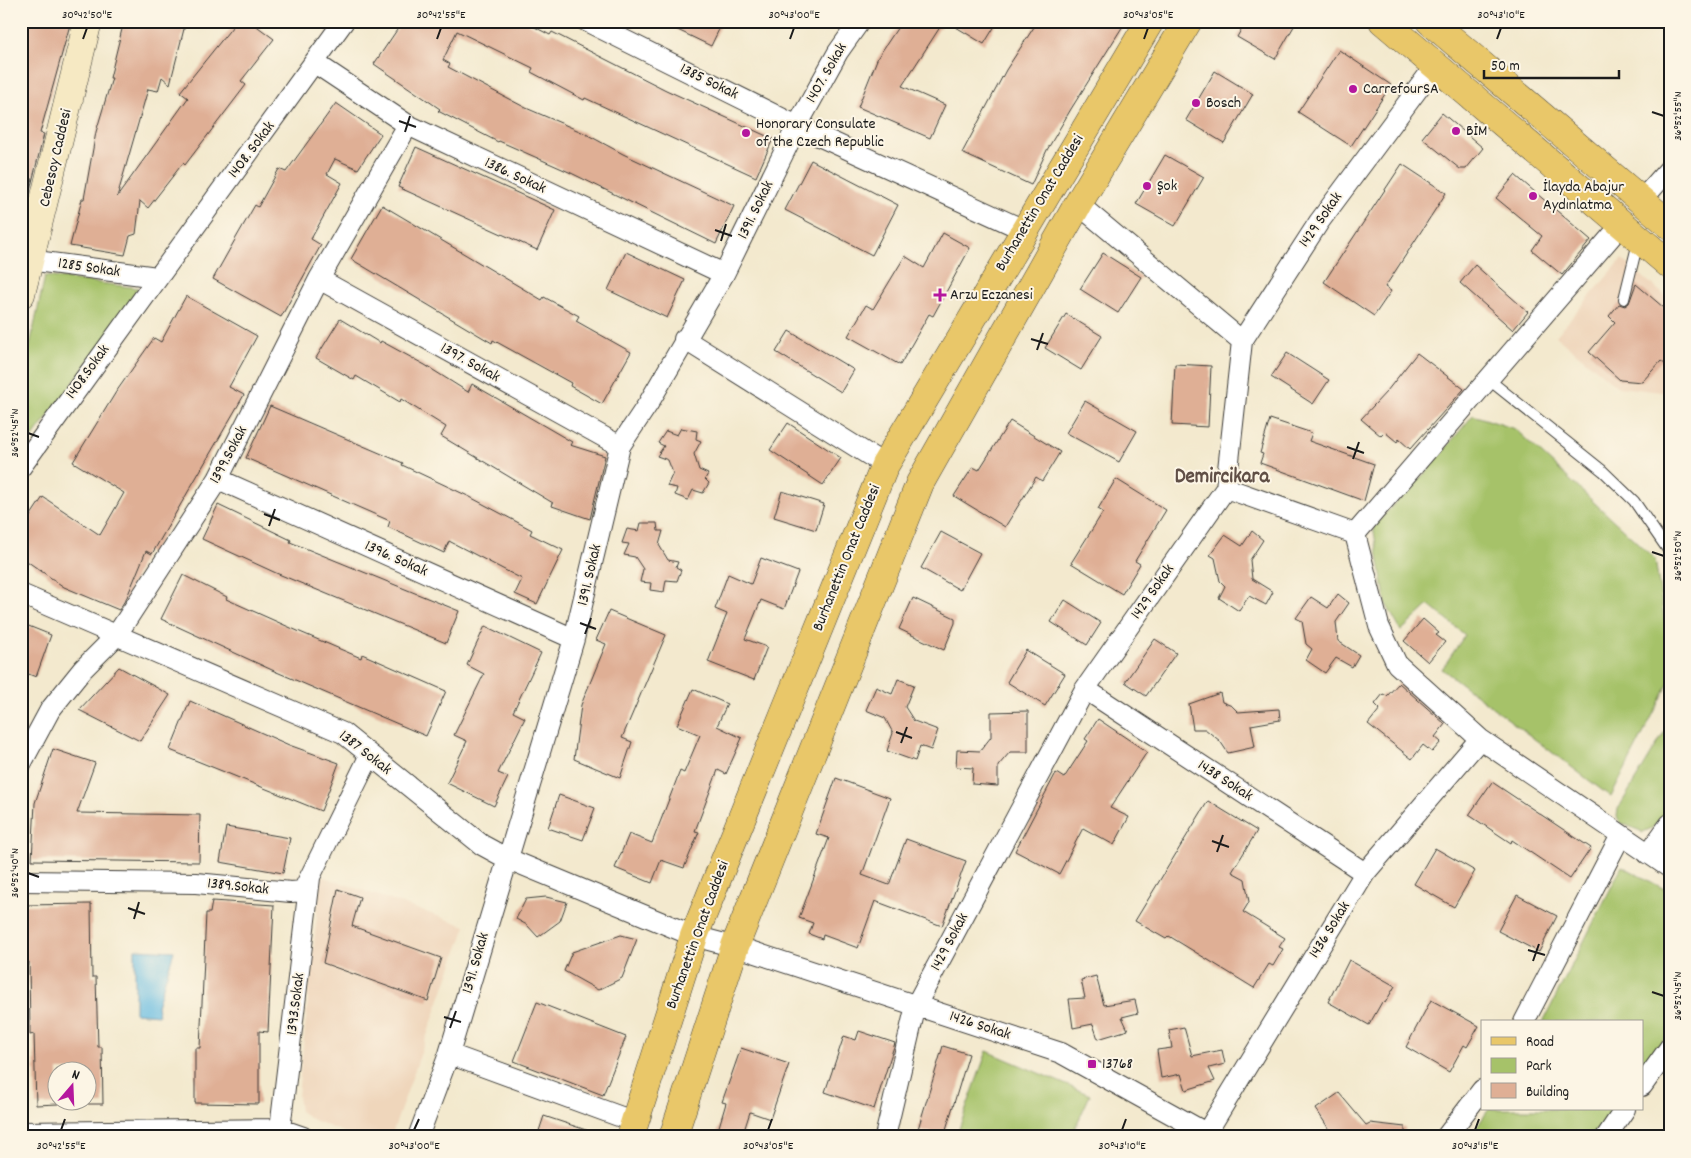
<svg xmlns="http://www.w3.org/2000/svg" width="1691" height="1158" viewBox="0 0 1691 1158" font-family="Dekko,sans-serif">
	<rect width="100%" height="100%" fill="#fcf5e5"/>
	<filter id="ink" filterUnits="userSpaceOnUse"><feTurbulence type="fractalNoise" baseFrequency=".02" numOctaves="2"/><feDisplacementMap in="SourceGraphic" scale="10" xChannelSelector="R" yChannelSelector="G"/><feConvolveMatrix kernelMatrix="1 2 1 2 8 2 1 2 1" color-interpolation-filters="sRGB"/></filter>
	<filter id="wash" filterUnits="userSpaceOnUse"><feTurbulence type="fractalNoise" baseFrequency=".0096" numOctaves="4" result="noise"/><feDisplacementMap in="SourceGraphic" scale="20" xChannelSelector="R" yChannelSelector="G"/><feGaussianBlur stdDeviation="1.12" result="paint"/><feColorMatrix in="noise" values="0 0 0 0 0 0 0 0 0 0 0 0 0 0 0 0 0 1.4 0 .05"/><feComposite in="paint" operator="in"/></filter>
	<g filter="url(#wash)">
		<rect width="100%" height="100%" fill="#f3e9ce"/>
		<path fill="#efd6bb" d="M1622 259 1670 300V393L1618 387 1556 336Z
			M321 876 466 926 393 1131 389 1137H356L313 1120 300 1111 298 1096Z"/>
		<path fill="#a6c269" stroke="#616f42" d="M45 276 138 288 109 334 21 453V386Z
			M1473 415 1515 429 1655 559 1670 658V681L1611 797 1442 669 1465 635 1429 605 1401 631 1386 604 1373 526 1426 472Z
			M1670 723V809L1652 828 1643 832 1621 823 1617 817 1618 809Z
			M1622 866 1670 892V1031L1642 1074V1022H1543Z
			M987 1051 1090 1095 1071 1137H956Z
			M1489 1109H1620L1599 1129 1582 1137H1470Z"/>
		<path fill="#65bbe2" stroke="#406c7f" d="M135 949 174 951 157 1006 159 1015 135 1013Z"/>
		<g id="blocks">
			<path fill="#dfaf95" d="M21 21H71L40 133 44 134 26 206 21 205Z
				M124 21H186L170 84 162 77 158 91 148 89 117 197 188 98 180 92 237 21H250L274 39 241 81 246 85 185 165 183 163 148 208 140 201 136 234 130 236 125 255 70 246 82 199H84L96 132 112 78H110Z
				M403 21H523L550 35 552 32 666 90 773 139 756 177 585 98 584 100 531 72 533 68 457 31 443 60 450 64 448 67 526 108 584 133 623 154 734 206 716 244 569 172 499 141 498 142 438 111 440 109 374 64Z
				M659 21H723L711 46Z
				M902 21H944L902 86 945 105 930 138 858 107 878 57Z
				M946 21H998L984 44Z
				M1038 21H1126L1071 109 1047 150 1031 185 962 153 1006 70Z
				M1246 21H1297L1275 59 1237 37Z
				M1339 50 1391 85 1351 146 1298 112Z
				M1215 71 1253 94 1224 143 1186 120Z
				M336 103 381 134 358 169 335 159 327 174 342 183 311 239 321 245 281 317 213 279 236 238 255 205 258 207 279 169 286 172Z
				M1442 113 1483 148 1466 169H1460L1422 138Z
				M416 147 555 210 537 250 398 187Z
				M1165 155 1204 177 1175 226 1136 204Z
				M811 160 898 205 872 255 785 210Z
				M1402 164 1446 193 1385 287 1391 291 1374 316 1324 282Z
				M1515 175 1591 240 1562 275 1532 250 1542 236 1496 198Z
				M382 205 542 300 544 297 579 316 576 321 631 352 602 404 570 386 571 383 493 340 492 343 351 259Z
				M943 233 970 248 933 316 929 314 900 365 848 336 866 305 873 309 905 256 924 268Z
				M626 252 685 280 667 318 608 290Z
				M1103 253 1141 277 1118 313 1080 289Z
				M1475 265 1528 312 1513 330 1460 283Z
				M1636 284 1670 313V368L1661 361 1642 382 1620 380 1589 352 1615 322 1609 316 1619 304 1625 306 1629 303Z
				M186 296 257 336 229 387 244 395 152 554 146 551 127 597 119 610 64 587 21 557V530L43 497 100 535 124 493 73 462 116 392 154 338 161 342Z
				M1066 314 1102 336 1081 370 1045 348Z
				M340 319 380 343 381 341 425 365 468 392 472 384 572 442 570 445 605 456 590 519 552 506 553 503 441 436 446 427 401 399 400 402 356 376 354 380 316 358Z
				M789 331 854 370 841 392 776 352Z
				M1287 353 1329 380 1313 404 1271 377Z
				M1417 353 1464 389 1410 449 1399 439 1397 442 1385 432 1381 436 1361 419 1387 391Z
				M1175 364 1211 366 1208 427 1172 425Z
				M1085 401 1137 431 1119 462 1066 433Z
				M270 406 403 463 402 465 470 497 532 530 530 534 563 550 537 604 515 594 522 579 449 541 444 553 388 527 390 521 246 458Z
				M1270 419 1312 433 1309 441 1374 464 1364 501 1260 463 1263 454 1260 453Z
				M1010 421 1060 452 1042 481 1036 477 1005 527 954 496 973 467 979 470Z
				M788 423 841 458 823 485 770 450Z
				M681 428 697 431 696 439 701 441 694 454 699 470 708 474 705 479 709 483 703 493 693 490 688 500 675 495 677 488 667 486 673 473 668 460 657 456 664 446 658 443 666 431 677 435Z
				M1116 479 1166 510 1135 561 1140 564 1122 594 1071 563 1103 512 1098 509Z
				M782 491 824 504 816 530 774 517Z
				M218 505 291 540 290 542 459 611 446 643 276 573 202 539Z
				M641 523H657L658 531H663L659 545 668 560 678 562 676 567 681 570 677 581 666 580 664 592 650 590 651 583 640 582 643 569 635 557 624 555 629 544 622 543 627 529 639 531Z
				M1252 531 1263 540 1250 560 1252 579 1273 592 1266 605 1249 596 1239 611 1219 598 1225 586 1220 581 1215 558 1210 555 1225 535 1242 546Z
				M941 532 980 553 960 590 921 568Z
				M761 558 798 572 784 609 761 600 745 639 767 647 754 680 708 662 727 614 715 609 728 574 751 584Z
				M183 575 227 597 226 599 300 632 361 658 362 654 446 691 426 736 272 670 161 619Z
				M1338 594 1349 603 1336 622 1338 641 1359 655 1352 667 1336 658 1325 673 1306 660 1312 649 1306 644 1302 621 1296 618 1311 597 1328 608Z
				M913 598 955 618V623L944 650 899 629Z
				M1065 600 1101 623 1087 645 1051 622Z
				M609 611 666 635 622 738 632 742 620 778 574 759 581 705 606 644 596 640Z
				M1423 619 1439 633 1436 635 1445 642 1428 662 1404 641Z
				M21 623 51 635 36 677 21 671Z
				M485 626 541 653 513 712 525 718 498 773 508 777 494 806 447 783 467 741 454 735 484 674 467 665Z
				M1155 639 1176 653 1146 696 1125 682Z
				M1026 650 1065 674 1045 706 1007 682Z
				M119 667 170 695 140 741 79 710Z
				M898 679 914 685 905 707 914 721 938 730 931 750 920 746 915 761 887 751 893 733 885 718 866 710 876 687 892 694Z
				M1399 683 1445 724 1435 737 1441 742 1432 752 1423 745 1412 759 1368 724 1380 709 1375 704 1383 694 1387 696Z
				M693 689 727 704 717 726 742 738 726 774 718 770 695 831 699 832 684 868 661 860 652 883 615 868 629 834 652 843 680 771 684 773 700 735 677 725Z
				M1220 693 1222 702 1232 706 1238 712 1279 709 1280 720 1251 725 1255 747 1228 753 1220 741 1205 729H1193L1189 704Z
				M190 701 289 745 339 763 321 811 170 750Z
				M1028 711V752H1010L998 766V786L972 784 973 768 956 767 957 750 980 751 991 737V712Z
				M1098 719 1147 752 1110 808 1129 817 1114 845 1083 828 1059 874 1015 851 1056 773 1064 778 1088 741 1085 739Z
				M53 749 95 763 77 813 200 815 199 862 32 860 35 803Z
				M836 778 890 798 862 875 889 885 906 839 966 861 942 926 875 901 858 948 823 935 822 939 809 934 813 923 799 918 829 838 816 834Z
				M1492 782 1591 848 1570 879 1512 840 1511 843 1469 815Z
				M559 795 595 808 583 840 548 828Z
				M1208 801 1257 831 1232 872 1245 879 1249 902 1243 912 1285 938 1279 947 1283 949 1273 966 1269 964 1254 988 1169 936 1166 939 1135 921Z
				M226 827 290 838 283 873 220 862Z
				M1435 848 1475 871 1454 907 1414 884Z
				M338 889 360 897 352 926 441 958 428 1001 323 963Z
				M1517 895 1557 916 1539 952 1498 931Z
				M546 897 567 902 560 921 538 937 527 925 516 919 526 899Z
				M212 901 274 905 268 1032 259 1031V1104L195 1103V1048H200L206 913H210Z
				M91 904 92 977H96L98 1047H102L103 1104H88V1070H58V1104L36 1105 34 1034 30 1035 29 962H25L24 905Z
				M621 935 637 939 622 978 598 990 564 971 572 952Z
				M1349 960 1395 986 1385 1003 1382 1002 1369 1025 1328 1002Z
				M1096 976 1104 1005 1135 1000 1138 1013 1122 1017 1128 1030 1098 1039 1093 1024 1073 1028 1069 999 1085 998 1081 980Z
				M1431 1000 1479 1026 1467 1047 1464 1045 1449 1072 1406 1047Z
				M537 1002 626 1037 603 1095 514 1061Z
				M1184 1027 1192 1056 1222 1050 1225 1064 1209 1068 1215 1081 1186 1090 1181 1074 1161 1078 1157 1050 1172 1048 1169 1030Z
				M859 1031 895 1043 874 1109 825 1092 844 1036 856 1040Z
				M943 1046 969 1054 944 1136 918 1129Z
				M741 1048 789 1064 770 1119 750 1112 742 1137H716L726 1103 722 1102Z
				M1339 1093 1366 1125 1370 1123 1405 1127V1137H1334L1316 1109Z
				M544 1116 598 1134V1137H537Z"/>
		</g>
	</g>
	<g filter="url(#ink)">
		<use href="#blocks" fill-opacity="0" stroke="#3c3b37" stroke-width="1"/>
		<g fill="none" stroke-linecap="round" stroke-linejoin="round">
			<defs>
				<path id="lane" d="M1624 299 1638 242
					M1488 379 1603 471 1634 501 1670 553"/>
				<path id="street" d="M586 21 797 126 1024 230
					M315 63 408 125 724 274
					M1641 201 1670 168
					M1078 204 1242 341
					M21 259 157 277
					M319 279 620 446
					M684 339 885 465
					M21 467 344 21
					M218 479 574 639
					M1226 488 1355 534 1379 626 1397 664 1480 739 1670 868
					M1355 534 1622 224
					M21 594 343 733 482 845 506 858 694 936 747 950 1061 1053 1213 1137
					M1085 689 1365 873
					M21 764 50 710 83 669 116 636 218 479 319 279 408 125
					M1648 854 1670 824
					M21 881 196 883 291 892 303 891 370 755
					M1524 1022 1620 837
					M449 1054 635 1122
					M1642 1086 1670 1047
					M280 1129 310 878
					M21 1132 280 1129 303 1137
					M418 1137 449 1054 574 639 620 446 648 404 724 274 797 126 838 52 860 21
					M885 1137 916 1005 1085 689 1226 488 1242 341 1319 222 1435 66
					M1204 1137 1365 873 1480 739
					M1446 1137 1482 1090
					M1606 1137 1625 1109"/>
				<path id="secondary" d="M21 294 88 21"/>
				<path id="primary" d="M1383 21 1670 265
					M1430 21 1670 225
					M630 1137 694 936 885 465 1150 21
					M673 1137 735 946 920 483 1078 204 1188 21"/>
			</defs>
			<use href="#lane" stroke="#3c3b37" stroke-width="12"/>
			<use href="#street" stroke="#3c3b37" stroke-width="22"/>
			<use href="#secondary" stroke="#3c3b37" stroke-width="29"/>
			<use href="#primary" stroke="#3c3b37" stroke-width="29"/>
			<use href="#lane" stroke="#fff" stroke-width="10"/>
			<use href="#street" stroke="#fff" stroke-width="20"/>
			<use href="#secondary" stroke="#f6e9c3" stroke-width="28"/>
			<use href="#primary" stroke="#e9c769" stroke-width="28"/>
		</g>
	</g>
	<path fill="none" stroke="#1c1c1c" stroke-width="2" d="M83 39 87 28M437 39 441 28M790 39 794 28M1144 39 1148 28M1497 39 1501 28M1652 112 1664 116M399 121 416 127M405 132 410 116M715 230 732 236M721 241 726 224M1031 339 1048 344M1037 350 1043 333M28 433 39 437M1347 447 1364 453M1353 459 1359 442M264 514 280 520M269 526 275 509M1652 552 1664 556M580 623 596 629M585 634 591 618M896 732 912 738M901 743 907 727M1212 841 1229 847M1217 852 1223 835M28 873 39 877M128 908 145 914M134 919 139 902M1528 950 1545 955M1533 961 1539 944M1652 992 1664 996M444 1017 461 1022M450 1028 456 1011M61 1130 65 1119M414 1130 419 1119M768 1130 772 1119M1122 1130 1126 1119M1475 1130 1479 1119"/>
	<g fill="#b5179e" stroke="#fcf5e5" stroke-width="2">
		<circle cx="1353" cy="89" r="5"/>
		<circle cx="1196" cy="103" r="5"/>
		<circle cx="1456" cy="131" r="5"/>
		<circle cx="746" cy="133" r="5"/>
		<circle cx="1147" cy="186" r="5"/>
		<circle cx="1533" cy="196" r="5"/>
		<path d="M937.5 287.5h5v5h5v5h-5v5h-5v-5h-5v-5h5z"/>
		<rect x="1087" y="1059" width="10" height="10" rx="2.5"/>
	</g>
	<g text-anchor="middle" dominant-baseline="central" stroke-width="4" stroke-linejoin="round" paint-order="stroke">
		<g font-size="16" fill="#1c1c1c" stroke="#fcf5e5">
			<text transform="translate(827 73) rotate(-60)">1407. Sokak</text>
			<text transform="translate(709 82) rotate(26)">1385 Sokak</text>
			<text transform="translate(252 150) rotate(-53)">1408. Sokak</text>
			<text transform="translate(56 158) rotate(-77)">Cebesoy Caddesi</text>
			<text transform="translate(515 176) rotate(25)">1386. Sokak</text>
			<text transform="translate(1040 203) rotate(-59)">Burhanettin Onat Caddesi</text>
			<text transform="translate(756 210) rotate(-64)">1391. Sokak</text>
			<text transform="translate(1321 220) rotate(-55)">1429 Sokak</text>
			<text transform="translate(89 268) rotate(8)">1285 Sokak</text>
			<text transform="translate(470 363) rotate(29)">1397. Sokak</text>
			<text transform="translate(88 372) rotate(-54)">1408.Sokak</text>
			<text transform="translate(229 455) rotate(-62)">1399.Sokak</text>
			<text transform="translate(847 558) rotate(-68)">Burhanettin Onat Caddesi</text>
			<text transform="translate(396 559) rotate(24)">1396. Sokak</text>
			<text transform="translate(590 575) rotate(-77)">1391. Sokak</text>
			<text transform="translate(1153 592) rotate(-55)">1429 Sokak</text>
			<text transform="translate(365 753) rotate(38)">1387 Sokak</text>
			<text transform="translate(1225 781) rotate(33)">1438 Sokak</text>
			<text transform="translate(238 887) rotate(6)">1389.Sokak</text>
			<text transform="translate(1330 930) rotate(-58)">1436 Sokak</text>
			<text transform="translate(698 935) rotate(-70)">Burhanettin Onat Caddesi</text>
			<text transform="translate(950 942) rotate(-62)">1429 Sokak</text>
			<text transform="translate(476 963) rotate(-74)">1391. Sokak</text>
			<text transform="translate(296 1004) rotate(-83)">1393.Sokak</text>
			<text transform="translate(980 1026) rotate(18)">1426 Sokak</text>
		</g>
		<g font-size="16" fill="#1c1c1c" stroke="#fcf5e5" text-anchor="start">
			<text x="1363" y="89">CarrefourSA</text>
			<text x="1206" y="103">Bosch</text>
			<text x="756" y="124">Honorary Consulate<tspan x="756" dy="18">of the Czech Republic</tspan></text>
			<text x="1466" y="131">BİM</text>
			<text x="1157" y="186">Şok</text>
			<text x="1543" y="187">İlayda Abajur<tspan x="1543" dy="18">Aydınlatma</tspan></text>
			<text x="950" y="295">Arzu Eczanesi</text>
			<text x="1102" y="1064">13768</text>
		</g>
		<g font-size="21" font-weight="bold" fill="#604f46" stroke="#fcf5e5">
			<text x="1222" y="478">Demircikara</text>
		</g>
	</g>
	<rect width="1691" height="1158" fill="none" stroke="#fcf5e5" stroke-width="55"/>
	<rect x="1481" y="1020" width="162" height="90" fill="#fcf5e5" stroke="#a29e95"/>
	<rect x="1491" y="1037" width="25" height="8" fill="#e9c769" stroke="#a29e95"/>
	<text x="1526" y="1046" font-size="15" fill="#1c1c1c">Road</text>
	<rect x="1491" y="1058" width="25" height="15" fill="#a6c269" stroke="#a29e95"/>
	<text x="1526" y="1070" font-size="15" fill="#1c1c1c">Park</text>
	<rect x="1491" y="1083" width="25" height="15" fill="#dfaf95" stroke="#a29e95"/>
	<text x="1526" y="1096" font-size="15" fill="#1c1c1c">Building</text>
	<g transform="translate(72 1086) rotate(19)"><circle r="24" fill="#fcf5e5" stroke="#a29e95"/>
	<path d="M0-4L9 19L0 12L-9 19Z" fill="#b5179e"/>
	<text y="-8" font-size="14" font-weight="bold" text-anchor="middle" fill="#1c1c1c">N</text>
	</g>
	<path d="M1484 70v8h135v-8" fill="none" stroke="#1c1c1c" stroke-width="2.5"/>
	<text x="1491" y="70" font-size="15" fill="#1c1c1c" stroke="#fcf5e5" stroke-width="4" paint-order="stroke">50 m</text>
	<rect x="28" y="28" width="1636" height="1102" fill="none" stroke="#1c1c1c" stroke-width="2"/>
	<g font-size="12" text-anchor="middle" fill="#1c1c1c">
		<text x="87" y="18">30°42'50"E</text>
		<text x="441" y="18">30°42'55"E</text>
		<text x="794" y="18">30°43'00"E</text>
		<text x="1148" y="18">30°43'05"E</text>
		<text x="1501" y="18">30°43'10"E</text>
		<text transform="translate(1677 116) rotate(-90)" y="4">36°52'55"N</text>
		<text transform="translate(14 433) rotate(-90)" y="4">36°52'45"N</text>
		<text transform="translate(1677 556) rotate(-90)" y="4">36°52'50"N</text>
		<text transform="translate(14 873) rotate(-90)" y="4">36°52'40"N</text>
		<text transform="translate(1677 996) rotate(-90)" y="4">36°52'45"N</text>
		<text x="61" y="1149">30°42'55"E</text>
		<text x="414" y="1149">30°43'00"E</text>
		<text x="768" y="1149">30°43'05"E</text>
		<text x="1122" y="1149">30°43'10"E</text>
		<text x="1475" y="1149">30°43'15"E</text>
	</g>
</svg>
